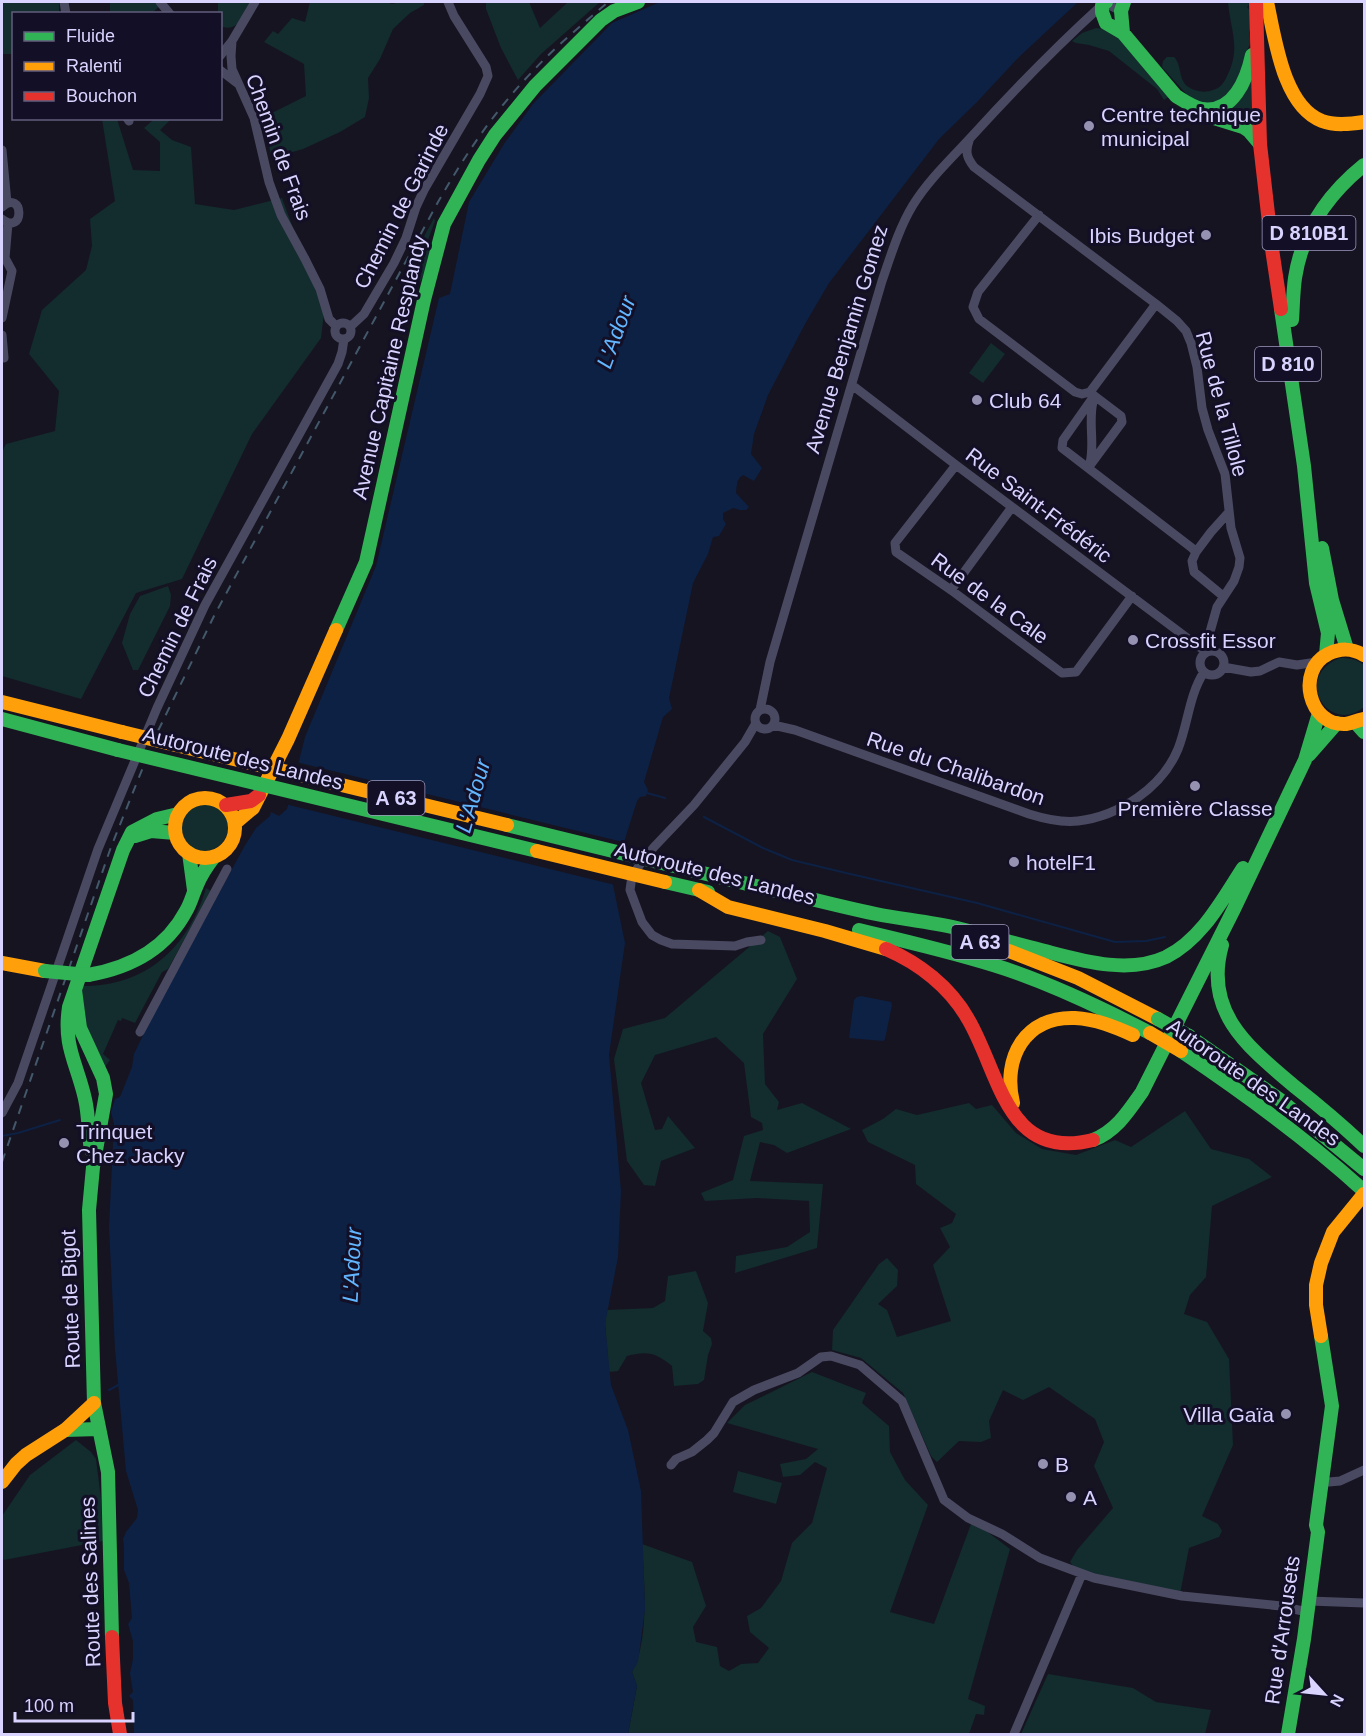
<svg xmlns="http://www.w3.org/2000/svg" width="1366" height="1736" viewBox="0 0 1366 1736" font-family="Arial,sans-serif">
	<rect width="100%" height="100%" fill="#161421"/>
	<path fill="#132c2d" d="M2 2H59V13L14 14 13 54H2Z
		M110 2H156L160 6 152 13 106 14 110 12Z
		M218 2H250C242 15 240 31 223 27L221 23 220 14 218 13Z
		M310 2H387L392 4 400 2H424V5L410 13 393 29 380 59 368 78 369 98 365 117 340 132 303 149 272 158 262 118 306 96 304 64 264 42 273 31 278 34 292 18 305 22Z
		M486 2H529L540 28 568 2H600L541 54 518 80 501 48 486 9Z
		M1228 2H1251L1247 7 1251 12 1252 23 1249 32 1251 43 1247 50 1248 60 1230 93 1215 105H1201L1189 97 1162 67 1163 61 1167 57H1174C1182 65 1178 78 1187 86 1195 92 1205 93 1213 90 1221 88 1225 81 1228 74 1241 47 1230 29 1228 2Z
		M1096 28 1105 29 1116 35 1170 96 1164 100 1157 89 1109 51 1089 45 1076 43 1072 41 1082 33Z
		M1251 76 1254 130 1212 111Z
		M102 119H117L133 170 160 171V142L144 128 153 120 152 119H171L160 130 172 140 191 147 195 204 234 210 282 198 324 313 321 338 252 434 182 579 136 593 81 699 2 676V452L6 444 55 431 59 391 29 354 42 310 86 270 92 246 90 219 115 201Z
		M434 218 435 221 428 240C434 252 426 271 420 282L416 272 407 268Z
		M991 343 1005 354 983 383 969 373Z
		M168 586 171 595 170 606 138 670H133L122 643 130 614 140 596Z
		M1340 658C1350 658 1357 659 1364 665V707C1330 736 1291 677 1340 658Z
		M180 827a24 24 0 1 1 48 0a24 24 0 1 1-48 0Z
		M206 888 211 891 168 969 162 972 135 1023 122 1018 121 1021 118 1020 103 1054 110 1060 105 1067 84 1026 79 986C144 988 188 949 206 888Z
		M768 931 780 937 797 979 763 1034 765 1084 779 1102 777 1110 802 1103 851 1129 787 1153 774 1145 760 1142 750 1181 823 1184 817 1248 735 1273 736 1256 787 1247 810 1232 809 1201 757 1198 705 1201 701 1193 733 1180 744 1136 763 1130 762 1123 751 1117 744 1063 716 1037 655 1055 641 1083 655 1130 662 1129 668 1116 695 1148 661 1161 655 1186 644 1185 627 1161 614 1059 623 1029 665 1018Z
		M969 1103 976 1109 992 1105 1016 1133 1042 1149 1076 1155 1115 1140 1131 1147 1185 1111 1211 1149 1249 1159 1272 1177 1212 1206 1206 1277 1190 1295 1184 1314 1207 1322 1229 1359 1233 1445 1202 1516 1218 1524 1222 1531 1219 1537 1189 1548 1180 1594 1077 1571 1070 1562 1077 1550 1113 1508 1094 1466 1104 1442 1095 1419 1049 1387 1023 1400 1003 1390 989 1421 991 1438 981 1442 959 1441 937 1462 931 1456 903 1393 861 1358 832 1350 833 1330 879 1264 887 1258 898 1270 897 1286 878 1304 887 1310 897 1337 951 1321 933 1265 950 1247 940 1228 952 1223 956 1214 916 1184 915 1165 868 1142 862 1130 883 1119 896 1109 917 1115Z
		M696 1271 708 1303 703 1331 711 1338 712 1344 708 1355 704 1380 698 1384 674 1386 672 1366C655 1352 647 1351 627 1356L618 1371 609 1372 605 1323 607 1310 653 1308 665 1301 668 1276Z
		M812 1372 866 1393 862 1403 889 1426 890 1452 905 1480 928 1505 890 1612 934 1624 971 1524 985 1530 1010 1549 968 1699 985 1706 984 1715 976 1714 969 1734H628L637 1686 632 1672C650 1639 644 1580 642 1544L692 1562 706 1606 693 1627 696 1642 717 1647 720 1666 729 1671 741 1664 758 1663 769 1648 750 1632 747 1616 761 1608 781 1581 792 1543 812 1523 827 1468 815 1462 800 1475 783 1477 780 1464 806 1459 818 1449 727 1423 745 1405Z
		M76 1440 91 1452 96 1459 101 1499 103 1541 4 1560 2 1558V1516L30 1475Z
		M738 1471 782 1483 776 1504 733 1492Z
		M1048 1674 1133 1688 1156 1702 1211 1710 1205 1734H1021Z"/>
	<path fill="#0d2144" d="M660 2H1078L1019 57 977 102 939 139 829 283 805 324 768 395 754 434 751 454 762 468 754 481 743 475C736 479 737 486 736 493L749 507 746 510H740L733 508 723 513V519L726 524 719 536 713 537 708 554 693 583 669 698 672 709 663 717 644 782 648 790 646 796 640 797 637 801 612 880 625 943 609 1055 621 1191 618 1257 605 1324 611 1385 628 1430 641 1491 645 1609 638 1662 632 1672 637 1686 628 1734H134L133 1700 129 1696 133 1692 130 1673 133 1659V1641L128 1624 132 1618 129 1583 124 1570V1547L123 1539 126 1532 137 1518 138 1510 126 1471 115 1349 109 1227 114 1124 111 1112 115 1099 120 1097 132 1067 134 1054 146 1029 244 847 256 828 270 816 271 812 279 816 287 809 305 737 376 566 439 298 450 294 469 202 504 144 533 104 612 23Z
		M861 996 891 1002 892 1005 885 1039 883 1041 849 1038 854 1000 857 997Z"/>
	<path fill="#161421" d="M296 762 627 843 615 881V885L285 804Z"/>
	<g fill="none" stroke-linecap="round" stroke-linejoin="round">
		<path stroke="#0d2144" stroke-width="2" d="M647 793 665 798
			M704 817 763 848 792 860 846 873 977 903 1115 942 1146 941 1165 937
			M2 1136 18 1133 60 1120
			M109 1390 120 1384"/>
		<path stroke="#4a4962" stroke-width="9" d="M64 2 66 14
			M160 2 170 14
			M232 41 231 56 232 69 254 118 269 182 281 215 305 259 320 289 329 319 336 326
			M220 56 232 41 255 2
			M220 70 237 83
			M127 118 129 121
			M969 141C965 152 967 158 974 167L1156 304 1177 321 1186 331 1191 343 1197 367 1202 408 1208 430 1225 474 1231 528 1240 558 1239 567 1234 581 1217 607 1206 646 1207 652
			M2 150 7 203
			M2 207C24 188 25 237 2 219
			M1039 215 978 292 973 307 979 319 1075 392 1082 394 1090 392
			M2 318 12 271 5 258 8 223
			M335 331a8 8 0 1 1 16 0a8 8 0 1 1-16 0Z
			M350 327 364 314 394 263 406 238 416 207 424 190 480 94 488 76 486 67 454 16 448 2
			M2 335 4 358
			M852 385 956 465 1206 652
			M1090 392 1156 304
			M1094 396 1063 440 1062 448 1192 548 1196 552 1192 561 1194 572 1223 596
			M1090 463C1095 443 1088 422 1093 402
			M956 465 895 543 896 552 951 590 1062 673 1076 672 1132 596
			M1088 468 1122 422 1121 416 1092 394
			M1196 552 1211 532 1229 512
			M951 590 1012 507
			M1200 663a12 12 0 1 1 24 0a12 12 0 1 1-24 0Z
			M1223 667 1251 672 1260 671 1279 662 1297 665 1317 662
			M755 719a10 10 0 1 1 20 0a10 10 0 1 1-20 0Z
			M760 710 770 662 882 281C891 255 899 228 913 205 929 179 953 157 973 135 1014 90 1057 46 1102 5L1111 6 1121 11
			M756 723 745 742 694 805 654 847 641 863 632 876 630 890 642 922 652 935 661 940 672 944 735 946 747 942 761 940
			M773 725 795 730 1029 814C1045 819 1061 823 1078 821 1119 816 1162 788 1178 749 1188 724 1189 695 1204 672
			M140 1032 227 869
			M2 1113 18 1083 98 849 157 708 205 605 338 364 342 352 344 339
			M671 1465 676 1459 692 1452 707 1440 714 1433 733 1402 754 1390 798 1373 821 1357 831 1356 860 1365 902 1401 944 1500 968 1518 1002 1534 1040 1558 1094 1578 1182 1596 1281 1606 1307 1612
			M1329 1482 1340 1481 1364 1470
			M1309 1601 1364 1603
			M1014 1734 1082 1574"/>
		<path stroke="#30b455" stroke-width="14" d="M1106 2 1102 5V12L1106 23 1123 33 1176 96
			M1123 33 1121 11 1124 2
			M1176 96C1184 101 1192 107 1202 109 1233 114 1247 79 1252 55
			M1198 113 1243 127 1249 131 1260 144
			M1281 309 1304 466 1316 583 1328 633 1326 655
			M1292 320C1293 306 1293 292 1295 278 1302 232 1328 194 1364 165
			M1322 548 1332 600 1347 649
			M336 630 366 562 424 300 444 224 479 160 495 135 535 86 601 20 614 11 638 2
			M2 719 118 750
			M1356 723 1364 732
			M1309 755 1337 723
			M135 836 151 831 175 833
			M189 853 194 890
			M670 865 801 897
			M665 882 708 892
			M791 894C819 901 847 908 876 914 902 919 930 922 957 928 985 935 1013 943 1041 950 1080 960 1127 975 1166 957 1202 939 1222 900 1243 868
			M859 930C908 942 958 953 1006 969 1056 986 1104 1009 1150 1033
			M1222 945C1203 1012 1248 1047 1294 1086 1318 1105 1342 1125 1364 1146
			M88 975C129 968 166 949 186 911 191 903 193 893 197 885 201 875 207 866 214 857
			M75 990 80 1028 103 1078 106 1094 93 1167 89 1210 94 1403 108 1472 112 1637
			M1189 1036 1279 1099 1364 1169
			M1181 1051C1245 1094 1307 1139 1364 1191
			M1093 1140C1116 1131 1128 1112 1142 1092L1234 909 1305 760 1319 713
			M91 1150C88 1133 89 1116 85 1099 77 1063 63 1047 69 1007L123 850 132 832 157 819 178 814
			M65 1430 99 1429
			M1288 1734 1304 1639 1318 1532 1316 1525 1332 1406 1321 1336"/>
		<path stroke="#ff9f0a" stroke-width="14" d="M1267 2C1275 38 1283 106 1322 121 1335 126 1351 124 1364 122
			M1364 655C1351 648 1341 648 1328 654 1296 670 1308 726 1346 724 1352 723 1358 720 1364 719
			M2 702 122 732
			M175 828a30 30 0 1 1 60 0a30 30 0 1 1-60 0Z
			M235 823 253 808 288 739 336 630
			M699 890 728 907 825 931 886 949
			M1009 951 1078 978 1158 1019
			M2 963 45 971
			M1013 1103C1002 1058 1025 1016 1075 1018 1096 1019 1115 1027 1133 1035
			M1321 1336 1316 1305V1285L1321 1263 1333 1232 1364 1194
			M2 1482 16 1464 26 1455 65 1430 94 1403"/>
		<path stroke="#e5322d" stroke-width="14" d="M1256 2 1260 144 1272 249 1281 309
			M226 805 251 801 259 795
			M886 949C919 963 950 987 968 1019 1000 1073 1006 1162 1093 1140
			M112 1637 115 1703 120 1734"/>
		<path stroke="#43596b" stroke-width="2" stroke-dasharray="9 8" stroke-linecap="butt" d="M2 1162 111 847 156 735 214 616 438 202C465 155 495 110 533 71 556 46 583 24 608 2"/>
		<path stroke="#30b455" stroke-width="14" d="M118 750 537 851
			M507 825 670 865
			M45 971 88 975
			M1158 1019 1189 1036"/>
		<path stroke="#ff9f0a" stroke-width="14" d="M122 732 507 825
			M537 851 665 882
			M1150 1033 1181 1051"/>
	</g>
	<g fill="#9591b1" stroke="#130f26" stroke-width="2">
		<circle cx="1089" cy="126" r="6"/>
		<circle cx="1206" cy="235" r="6"/>
		<circle cx="977" cy="400" r="6"/>
		<circle cx="1133" cy="640" r="6"/>
		<circle cx="1195" cy="786" r="6"/>
		<circle cx="1014" cy="862" r="6"/>
		<circle cx="64" cy="1143" r="6"/>
		<circle cx="1286" cy="1414" r="6"/>
		<circle cx="1043" cy="1464" r="6"/>
		<circle cx="1071" cy="1497" r="6"/>
	</g>
	<g text-anchor="middle" dominant-baseline="central" stroke-width="6" stroke-linejoin="round" paint-order="stroke">
		<g fill="#130f26" stroke="#9e99be" stroke-width="1.5">
			<rect x="1262.5" y="216" width="93" height="34" rx="4.5"/>
			<rect x="1255" y="347" width="66" height="34" rx="4.5"/>
			<rect x="367.5" y="781" width="57" height="34" rx="4.5"/>
			<rect x="951.5" y="925" width="57" height="34" rx="4.5"/>
		</g>
		<g font-size="20" font-weight="bold" fill="#d9d4ff">
			<text x="1309" y="233">D 810B1</text>
			<text x="1288" y="364">D 810</text>
			<text x="396" y="798">A 63</text>
			<text x="980" y="942">A 63</text>
		</g>
		<g font-size="21" fill="#d9d4ff" stroke="#130f26" text-anchor="start">
			<text x="1101" y="114">Centre technique<tspan x="1101" dy="24">municipal</tspan></text>
			<text x="1194" y="235" text-anchor="end">Ibis Budget</text>
			<text x="989" y="400">Club 64</text>
			<text x="1145" y="640">Crossfit Essor</text>
			<text x="1195" y="808" text-anchor="middle">Première Classe</text>
			<text x="1026" y="862">hotelF1</text>
			<text x="76" y="1131">Trinquet<tspan x="76" dy="24">Chez Jacky</tspan></text>
			<text x="1274" y="1414" text-anchor="end">Villa Gaïa</text>
			<text x="1055" y="1464">B</text>
			<text x="1083" y="1497">A</text>
		</g>
		<g font-size="21" fill="#d9d4ff" stroke="#130f26">
			<text transform="translate(279 147) rotate(70)">Chemin de Frais</text>
			<text transform="translate(401 206) rotate(-63)">Chemin de Garinde</text>
			<text transform="translate(846 339) rotate(-73)">Avenue Benjamin Gomez</text>
			<text transform="translate(389 367) rotate(-77)">Avenue Capitaine Resplandy</text>
			<text transform="translate(1222 404) rotate(75)">Rue de la Tillole</text>
			<text transform="translate(1039 505) rotate(37)">Rue Saint-Frédéric</text>
			<text transform="translate(990 598) rotate(36)">Rue de la Cale</text>
			<text transform="translate(177 627) rotate(-64)">Chemin de Frais</text>
			<text transform="translate(243 758) rotate(14)">Autoroute des Landes</text>
			<text transform="translate(956 768) rotate(19)">Rue du Chalibardon</text>
			<text transform="translate(715 873) rotate(14)">Autoroute des Landes</text>
			<text transform="translate(1254 1082) rotate(35)">Autoroute des Landes</text>
			<text transform="translate(70 1299) rotate(-92)">Route de Bigot</text>
			<text transform="translate(90 1582) rotate(-92)">Route des Salines</text>
			<text transform="translate(1282 1630) rotate(-82)">Rue d'Arrousets</text>
		</g>
		<g font-size="22" font-style="italic" fill="#62b6ff" stroke="#130f26">
			<text transform="translate(616 332) rotate(-70)">L'Adour</text>
			<text transform="translate(473 796) rotate(-74)">L'Adour</text>
			<text transform="translate(352 1265) rotate(-87)">L'Adour</text>
		</g>
	</g>
	<rect width="1366" height="1736" fill="none" stroke="#d9d4ff" stroke-width="6"/>
	<rect x="12" y="12" width="210" height="108" fill="#130f26" stroke="#625e7d" stroke-width="1.5"/>
	<rect x="24" y="32" width="30" height="9" fill="#30b455" stroke="#625e7d" stroke-width="1.5"/>
	<text x="66" y="42" font-size="18" fill="#d9d4ff">Fluide</text>
	<rect x="24" y="62" width="30" height="9" fill="#ff9f0a" stroke="#625e7d" stroke-width="1.5"/>
	<text x="66" y="72" font-size="18" fill="#d9d4ff">Ralenti</text>
	<rect x="24" y="92" width="30" height="9" fill="#e5322d" stroke="#625e7d" stroke-width="1.5"/>
	<text x="66" y="102" font-size="18" fill="#d9d4ff">Bouchon</text>
	<g transform="translate(1324 1694) rotate(117)" stroke="#130f26" stroke-width="4.5" paint-order="stroke">
	<path d="M0-4.5L10 22L0 15L-10 22Z" fill="#d9d4ff"/>
	<text y="-9" font-size="16" font-weight="bold" text-anchor="middle" fill="#d9d4ff">N</text>
	</g>
	<path d="M15 1712v9h118v-9" fill="none" stroke="#d9d4ff" stroke-width="3"/>
	<text x="24" y="1712" font-size="18" fill="#d9d4ff" stroke="#130f26" stroke-width="4.5" paint-order="stroke">100 m</text>
</svg>
